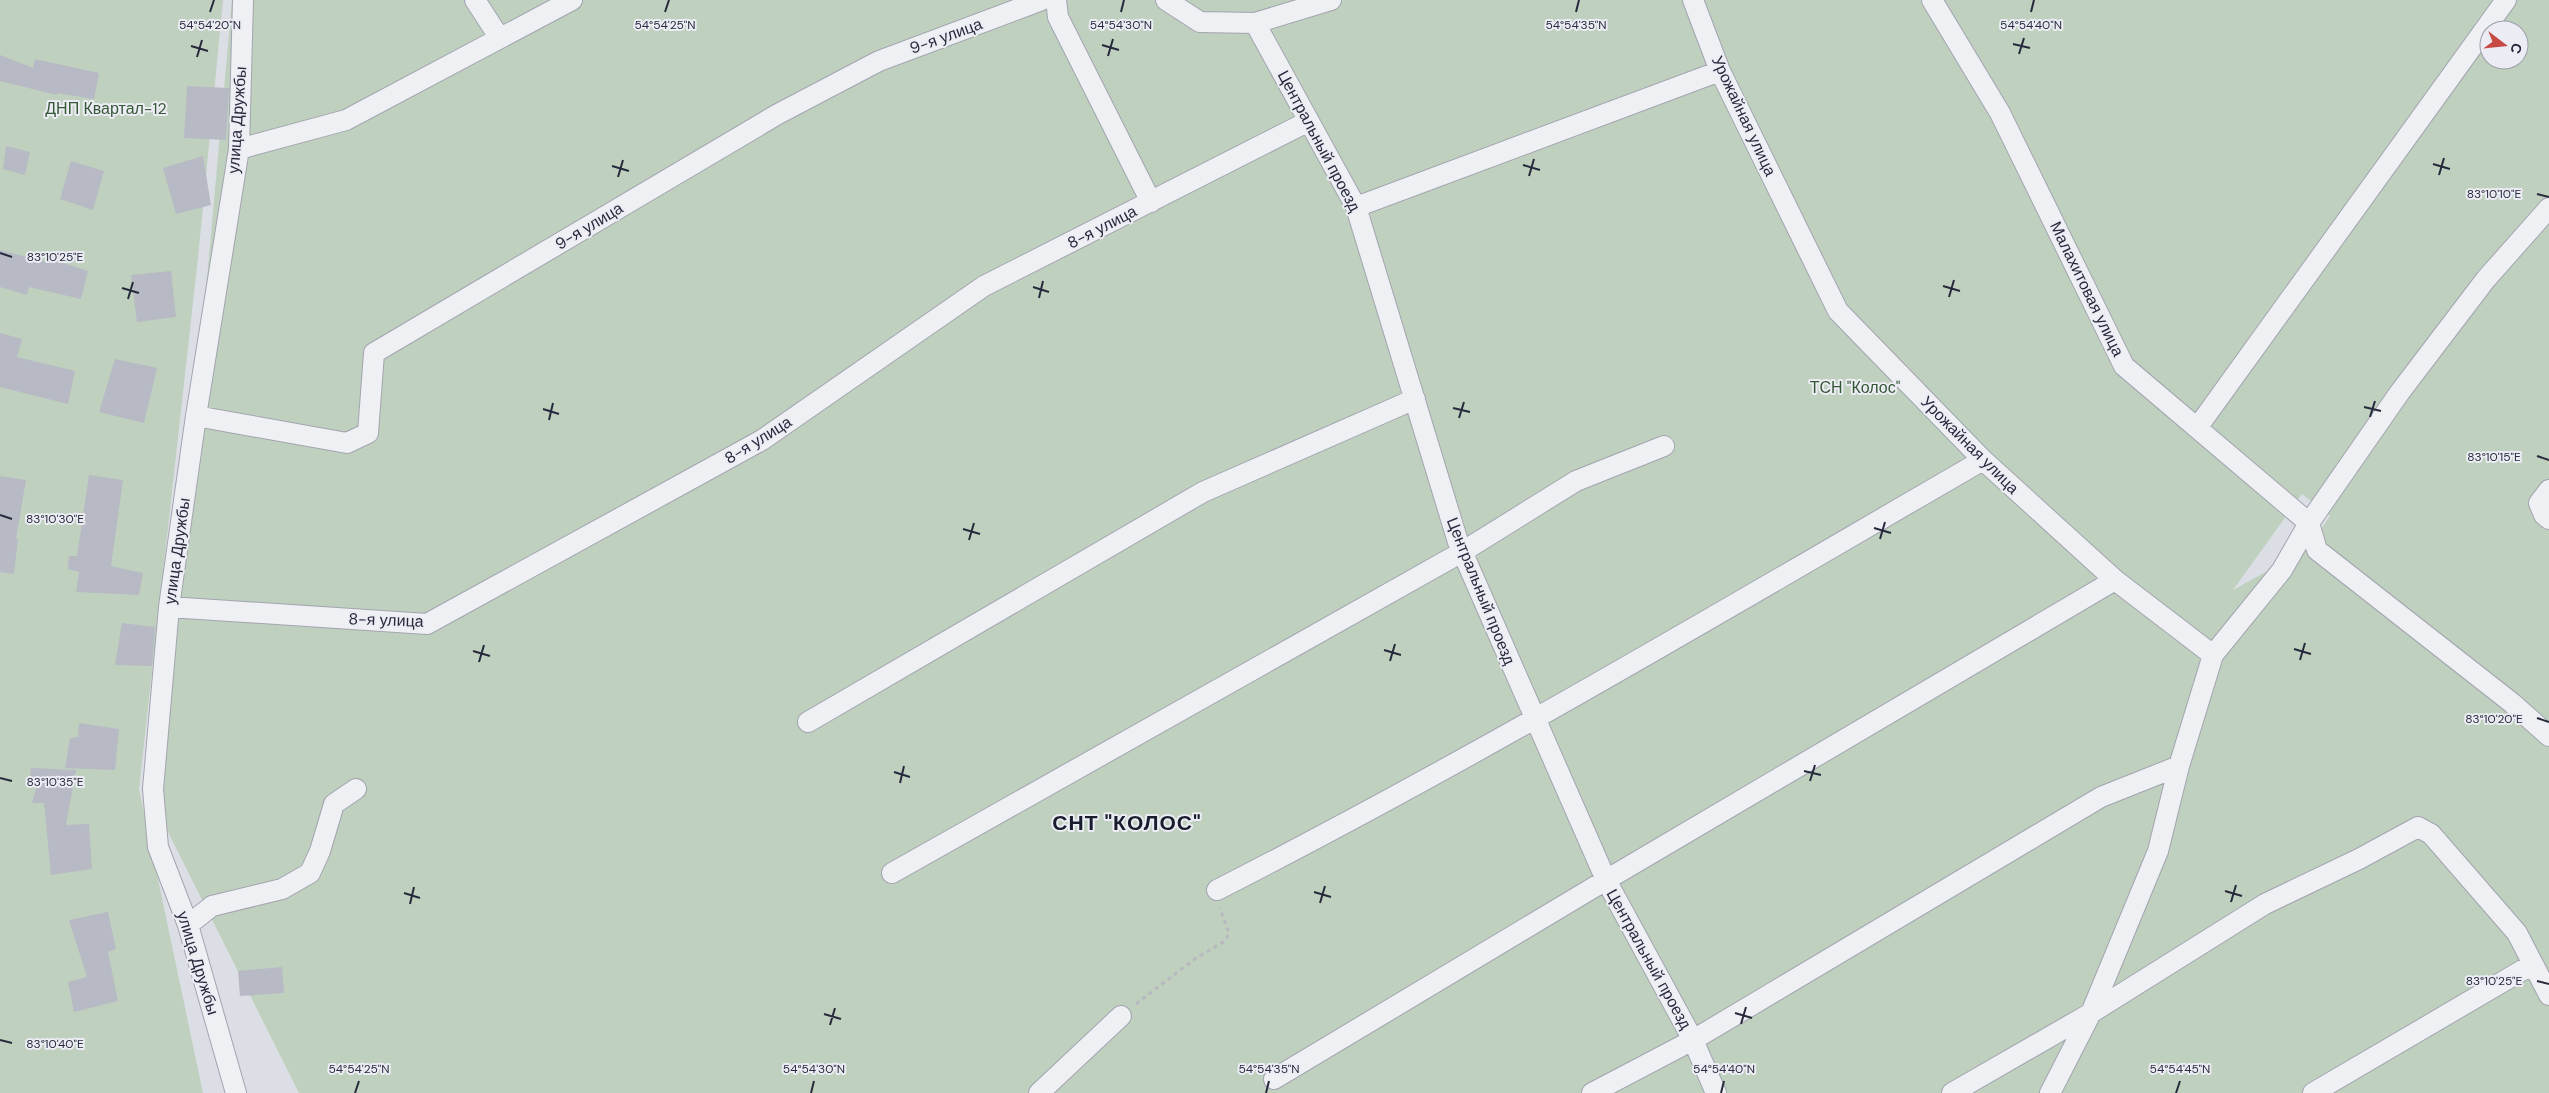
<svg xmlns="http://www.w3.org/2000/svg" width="2549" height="1093" viewBox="0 0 2549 1093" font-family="'DM Sans',sans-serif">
	<rect width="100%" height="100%" fill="#dcdee6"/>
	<path fill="#bfd0be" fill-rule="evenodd" d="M0 0H223L199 248 139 789 203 1093H0Z
		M232 0H2549V1093H299L159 814ZM2489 30H2519V60H2489ZM2302 494 2330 516 2307 549 2233 590Z"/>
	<path fill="#b7b9c5" d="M0 55 33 68 35 59 99 73 94 99 58 93 57 95 0 81Z
		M187 86 229 88 226 140 184 138Z
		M6 146 30 152 25 175 3 169Z
		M203 156 211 205 176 214 163 168Z
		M71 161 104 171 93 210 60 199Z
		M0 250 50 263 51 259 88 271 81 299 29 287 27 295 0 287Z
		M171 271 176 317 137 322 131 275Z
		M0 333 22 339 17 357 75 371 68 404 0 387Z
		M115 359 157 368 144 423 99 412Z
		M89 475 123 480 111 566 143 573 139 595 76 592 79 572 68 569 69 556H77Z
		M0 476 26 480 16 539H18L14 574 0 572Z
		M122 623 155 627 152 666 115 665Z
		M79 723 119 729 115 770 65 768 70 738 78 737Z
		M31 768 76 770 66 825 89 824 92 869 51 875 44 803H32L37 786 29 785Z
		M108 912 116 949 108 952 118 1001 74 1012 68 982 87 977 69 920Z
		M282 967 284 993 240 996 238 971Z"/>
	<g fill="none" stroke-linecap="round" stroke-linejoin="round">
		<defs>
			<path id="minor" d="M475 0 499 37
				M1056 0 1058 17 1151 202
				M1166 0 1200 22 1255 23 1331 0
				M1693 0 1720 71 1838 311 1983 460 2115 580 2213 655
				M1932 0 2000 113 2124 366 2309 523 2317 550 2512 703 2549 736
				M1255 23 1356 207 1458 542 1606 880 1693 1040 1716 1093
				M239 149 346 120 572 0
				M1356 207 1720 71
				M196 416 347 443 368 433 374 353 778 114 879 61 1042 0
				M2197 428 2506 0
				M2549 490 2539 503 2544 515 2549 519
				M169 607 427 624 762 440 984 286 1309 121
				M808 722 1203 492 1415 399
				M892 873 1462 552 1576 481 1664 446
				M1217 890C1478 757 1729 607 1983 460
				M188 925 212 906 282 889 310 873 320 851 334 804 356 789
				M1274 1079 1606 880 2115 580
				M236 1093 188 925 158 847 153 789 169 607 196 416 239 149 243 0
				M1039 1093 1121 1016
				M1592 1093 1693 1040 2101 797 2179 766
				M1952 1093 2091 1013 2265 904 2359 859 2418 827 2431 834 2517 933 2549 995
				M2050 1093 2091 1013 2158 851 2179 766 2213 655 2282 570 2309 523 2400 392 2486 279 2549 208
				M2313 1093 2533 964"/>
		</defs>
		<use href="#minor" stroke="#a2a4b0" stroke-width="22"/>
		<path stroke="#b7b9c0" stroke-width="3" stroke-dasharray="4 4" stroke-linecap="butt" d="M1136 1004 1196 958 1225 941 1229 933 1220 908"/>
		<use href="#minor" stroke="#eff0f4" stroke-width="20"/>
	</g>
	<path fill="none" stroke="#272a3c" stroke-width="2" d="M210 12 214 0M665 12 669 0M1121 12 1124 0M1576 12 1579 0M2031 12 2034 0M2013 44 2030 48M1102 45 1119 50M191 46 208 51M2019 54 2024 38M1108 56 1113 39M197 57 202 40M2433 164 2450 169M1523 165 1540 170M612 166 629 171M2439 175 2444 158M1529 176 1534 159M618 177 623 160M2537 194 2549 197M0 253 12 257M1943 286 1960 291M1033 287 1049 292M122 288 139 293M1949 297 1954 280M1039 298 1043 281M128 299 133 282M2364 407 2381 411M1453 408 1470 412M543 409 559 414M2370 417 2375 401M1459 418 1464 402M549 420 553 403M2537 456 2549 460M0 515 12 519M1874 528 1891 533M963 529 980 534M1880 539 1885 522M969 540 974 523M2294 649 2311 654M1384 650 1401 655M473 651 490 656M2300 660 2305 643M1390 661 1395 644M479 662 484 645M2537 718 2549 722M1804 771 1821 775M894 772 910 777M0 778 12 781M1810 781 1815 765M900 783 904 766M2225 891 2242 896M1314 892 1331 897M404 893 420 898M2231 902 2236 885M1320 903 1325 886M410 904 414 887M2537 981 2549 984M1735 1013 1752 1018M824 1014 841 1019M1741 1024 1746 1007M830 1025 835 1008M0 1040 12 1043M355 1093 359 1081M811 1093 814 1081M1266 1093 1269 1081M1721 1093 1724 1081M2176 1093 2180 1081"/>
	<g text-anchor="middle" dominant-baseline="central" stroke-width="4" stroke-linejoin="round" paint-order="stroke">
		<g font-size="16" fill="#272a3c" stroke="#ecedf4">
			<text transform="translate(946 36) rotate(-20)">9-я улица</text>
			<text transform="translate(1744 116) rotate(65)">Урожайная улица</text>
			<text transform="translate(237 120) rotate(-86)">улица Дружбы</text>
			<text transform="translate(1319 141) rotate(62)">Центральный проезд</text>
			<text transform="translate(589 226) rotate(-31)">9-я улица</text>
			<text transform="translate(1102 227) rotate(-27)">8-я улица</text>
			<text transform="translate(2087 289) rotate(64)">Малахитовая улица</text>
			<text transform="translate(758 440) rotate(-32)">8-я улица</text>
			<text transform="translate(1970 445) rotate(45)">Урожайная улица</text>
			<text transform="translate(177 551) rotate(-82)">улица Дружбы</text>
			<text transform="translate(1481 591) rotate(68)">Центральный проезд</text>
			<text transform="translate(386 620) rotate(2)">8-я улица</text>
			<text transform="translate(1649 959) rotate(61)">Центральный проезд</text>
			<text transform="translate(198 963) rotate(73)">улица Дружбы</text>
		</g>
		<g font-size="16" fill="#345735" stroke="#ecedf4">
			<text x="106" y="108">ДНП Квартал-12</text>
			<text x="1855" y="387">ТСН "Колос"</text>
		</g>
		<g font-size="21" font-weight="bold" letter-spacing="1" fill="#191c2c" stroke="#ecedf4">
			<text x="1127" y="823">СНТ "КОЛОС"</text>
		</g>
	</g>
	<g font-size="12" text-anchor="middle" fill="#272a3c" stroke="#ecedf4" stroke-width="4" stroke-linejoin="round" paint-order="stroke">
		<text x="210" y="29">54°54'20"N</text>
		<text x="665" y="29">54°54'25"N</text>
		<text x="1121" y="29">54°54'30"N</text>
		<text x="1576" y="29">54°54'35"N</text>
		<text x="2031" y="29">54°54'40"N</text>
		<text x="2494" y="198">83°10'10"E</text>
		<text x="55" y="261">83°10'25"E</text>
		<text x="2494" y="461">83°10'15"E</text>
		<text x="55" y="523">83°10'30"E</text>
		<text x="2494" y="723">83°10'20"E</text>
		<text x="55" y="786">83°10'35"E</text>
		<text x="2494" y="985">83°10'25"E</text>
		<text x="55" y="1048">83°10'40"E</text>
		<text x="359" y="1073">54°54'25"N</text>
		<text x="814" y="1073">54°54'30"N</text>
		<text x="1269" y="1073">54°54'35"N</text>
		<text x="1724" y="1073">54°54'40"N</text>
		<text x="2180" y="1073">54°54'45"N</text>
	</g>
	<g transform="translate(2504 45) rotate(106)"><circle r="24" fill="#ecedf4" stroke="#9d9faa"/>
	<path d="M0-4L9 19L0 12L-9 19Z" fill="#c84a44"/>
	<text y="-8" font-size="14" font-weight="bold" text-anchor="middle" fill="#272a3c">С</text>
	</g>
</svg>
